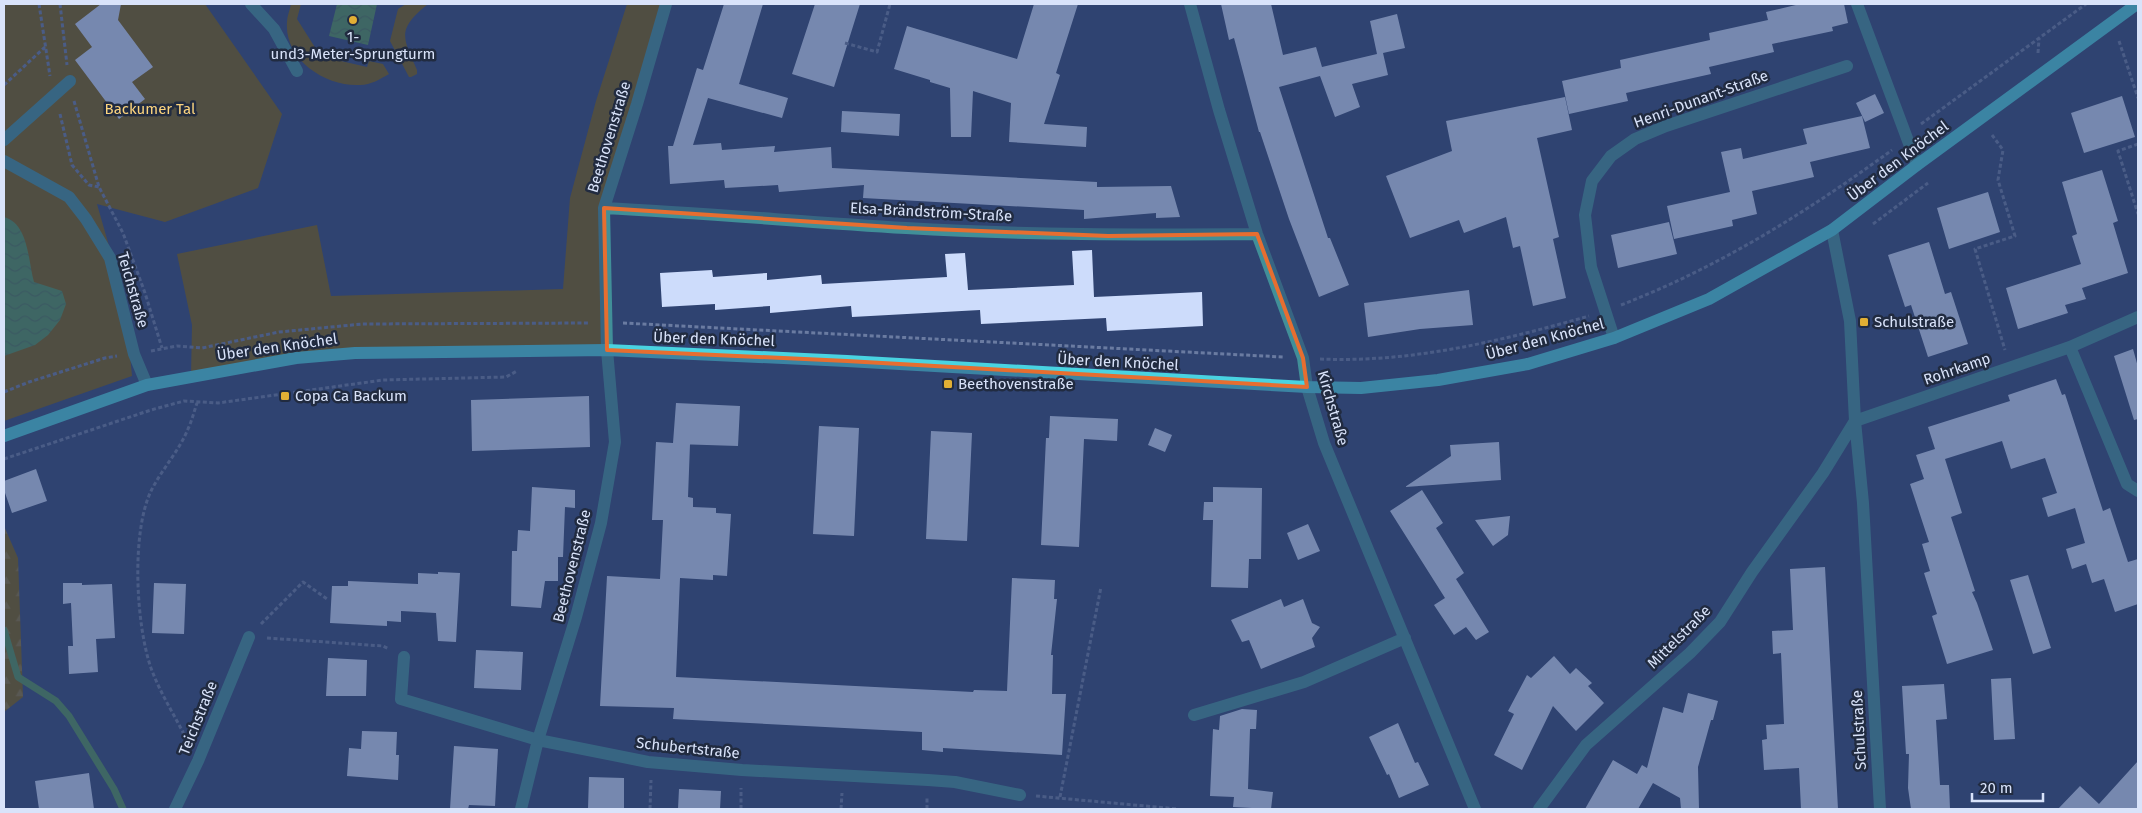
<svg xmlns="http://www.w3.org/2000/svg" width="2142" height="813" viewBox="0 0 2142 813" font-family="'Fira Sans',sans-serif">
	<defs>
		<pattern id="forest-firs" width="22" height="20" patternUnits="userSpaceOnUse" patternTransform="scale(1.25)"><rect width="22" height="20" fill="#795b0b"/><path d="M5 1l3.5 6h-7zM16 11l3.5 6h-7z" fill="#8b722f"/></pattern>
		<pattern id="water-waves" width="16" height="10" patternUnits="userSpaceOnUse" patternTransform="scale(1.25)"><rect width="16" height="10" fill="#519154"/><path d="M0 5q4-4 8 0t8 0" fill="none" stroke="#4b7651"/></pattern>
	</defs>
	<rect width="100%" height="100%" fill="#2f4371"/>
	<path fill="#795b0b" d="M4 4H205L282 114 258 188 165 222 97 204 125 302 132 376 4 421Z
		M291 4H301L297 19 316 49 315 55 367 67 369 61 383 64 389 74C380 79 371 85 360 85 326 87 284 60 287 22 287 16 290 10 291 4Z
		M406 4H428C397 29 402 37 417 70V74L411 77H409L390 41 398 9Z
		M627 4H666L604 208 607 350 355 353 191 376 192 325 177 254 317 225 331 296 563 289 570 198 596 101Z"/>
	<path fill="url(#forest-firs)" d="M4 526 18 558 23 697 4 712Z"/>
	<path fill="url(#water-waves)" d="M337 4H377L368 45 329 36Z
		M4 217C29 224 28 261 34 282L62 291 66 304 60 320 48 335 35 345 4 356Z"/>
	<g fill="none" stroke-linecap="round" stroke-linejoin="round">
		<path stroke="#519154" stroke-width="7" d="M4 630 18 677 56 701 69 716 114 789 123 809"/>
	</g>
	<path fill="#cddcfb" d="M101 4H121L118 20 153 67 132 82 145 99 119 119 75 60 92 47 75 24Z
		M724 4H763L739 84 788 98 782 118 708 98 693 145 721 143 722 150 775 146 774 152 831 147 832 168 1097 182V187L1171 186 1180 217 1156 218V213L1084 219V210L863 198 864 185 779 192 778 185 725 188 724 180 670 184 668 146H673L697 68 703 70Z
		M815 4H860L834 87 792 74Z
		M1034 4H1078L1056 73 1060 75 1044 124 1087 127 1086 147 1009 142 1011 103 973 91 971 137H951L950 88 930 82V80L894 69 907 26 1017 59Z
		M1221 4H1271L1283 55 1316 47 1322 67 1377 54 1370 21 1397 14 1405 48 1383 53 1388 75 1352 84 1360 107 1335 117 1320 76 1279 87 1328 238H1330L1349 285 1319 297 1289 219 1260 132H1259L1234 38 1229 40Z
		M1800 4H1844L1848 23 1832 27 1833 31 1772 44 1774 52 1709 67 1711 74 1626 93 1628 101 1569 114 1562 81 1621 68 1620 60 1710 40 1709 33 1768 20 1766 12Z
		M1875 94 1884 113 1865 122 1856 103Z
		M2122 96 2135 137 2084 153 2071 113Z
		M1565 97 1572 130 1537 138 1559 237 1553 239 1566 298 1533 306 1520 246 1513 248 1506 217 1464 233 1459 220 1410 238 1386 176 1452 151 1446 121Z
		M842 111 900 114 899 136 841 132Z
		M1862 116 1870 148 1810 162 1814 177 1752 191 1757 214 1732 220 1733 226 1674 239 1667 206 1730 192 1721 152 1741 148 1743 159 1807 144 1803 129Z
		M2102 170 2118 221 2113 223 2128 273 2082 288 2086 299 2065 305 2068 313 2018 329 2006 288 2081 264 2072 236 2077 234 2062 182Z
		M1988 192 2000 232 1949 249 1937 208Z
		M1669 222 1677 254 1618 268 1611 235Z
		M1929 242 1945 294 1951 292 1968 344 1928 357 1911 305 1905 307 1888 255Z
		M1092 250 1094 297 1202 292 1203 326 1107 331 1106 318 981 324 980 310 852 317 851 306 770 313V306L715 310V304L662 307 660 273 712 270 713 277 767 273V280L821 275 822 284 947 277 945 254 965 253 968 290 1074 285 1072 251Z
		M1469 290 1473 325 1420 329 1368 337 1364 303Z
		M2133 349 2138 367V419L2134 420 2114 356Z
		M2056 379 2062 395 2065 394 2103 511 2110 508 2128 562 2138 559V604L2115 612 2104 579 2092 583 2086 564 2072 569 2066 549 2085 543 2075 508 2048 517 2042 498 2057 493 2045 458 2011 469 2002 441 1945 459 1962 513 1951 517 1975 591 1972 592 1977 603 1993 650 1947 664 1932 616 1937 614 1924 573 1930 571 1922 544 1929 542 1910 484 1924 479 1916 455 1935 449 1928 427 2010 401 2008 395Z
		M589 396 590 447 472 451 471 400Z
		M676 403 740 406 738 446 676 444H690L688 497 693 498V507L716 508V513L731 514 727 576 713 575V580L680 578 676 677 973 692 974 690 1007 691 1012 578 1055 580 1054 599H1057L1051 655H1053L1052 694H1066L1062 755 943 748V752L922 750V732L673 719 674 708 600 706 607 576 660 579 663 520H652L656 442 673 443Z
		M1050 416 1118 419 1117 441 1084 439 1079 547 1041 545 1046 438H1049Z
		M819 426 859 428 854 536 813 534Z
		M1155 428 1172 435 1165 452 1148 445Z
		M931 431 972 433 967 541 926 539Z
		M1499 442 1501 480 1405 487 1451 456 1450 445Z
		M36 469 47 501 12 513 4 490V481Z
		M532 487 575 490V508L565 507 563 557H558V581H545L541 608 511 606 512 551H517L518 530 530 531Z
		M1213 487 1262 488 1261 559H1249L1248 588 1211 587 1213 520H1203L1204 502H1213Z
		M1422 490 1443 523 1436 528 1464 573 1456 579 1489 632 1476 640 1466 627 1454 635 1434 605 1445 598 1390 511Z
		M1510 516 1508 535 1493 546 1475 520Z
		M1308 524 1320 551 1298 560 1287 533Z
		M1825 567 1838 809H1801L1799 768 1764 770 1762 740 1767 739 1766 725 1784 724 1781 653 1773 654 1772 631 1793 630 1790 569Z
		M438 572 460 573 456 642 438 641 436 613 401 611V622L387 621V626L330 623 332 586H348V581L418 584V573L438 574Z
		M2028 575 2051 648 2033 654 2010 580Z
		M63 583H82V585L112 584 115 638 96 639 98 672 69 674 68 646H73L71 603 63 604Z
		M154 583 186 584 184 634 152 633Z
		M1281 599 1284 607 1303 599 1312 623 1320 627 1312 638 1315 647 1261 669 1249 640 1242 642 1231 620Z
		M476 650 523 652 521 690 474 688Z
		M1554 656 1570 674 1576 668 1592 683 1588 686 1604 703 1576 731 1553 706 1522 770 1494 755 1514 714 1508 711 1527 675 1531 678Z
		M328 658 367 660 366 696H326Z
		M2011 678 2015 739 1994 740 1991 679Z
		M1944 684 1947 719 1936 720 1940 785H1949L1950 809H1911L1908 788 1909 754H1906L1902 686Z
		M1688 693 1718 701 1713 720H1711L1698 767 1699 809H1681L1680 798 1653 783 1638 809H1585L1613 760 1637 774 1642 765 1647 768 1663 707 1683 713Z
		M1242 709 1257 710 1256 729H1250L1248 789 1273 792 1271 809 1233 807 1234 797 1210 796 1213 729 1219 730 1220 716Z
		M1398 723 1415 763 1418 762 1429 785 1399 798 1389 774 1387 775 1369 737Z
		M362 731 397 732 396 755H399L398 780 347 776 349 748 361 749Z
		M454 746 498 749 495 806 469 805 468 809H450Z
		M2138 761V809H2058L2080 786 2099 804Z
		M89 773 94 809H39L35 781Z
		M589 777 624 778V809H588Z
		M679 789 721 791 720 809H678Z"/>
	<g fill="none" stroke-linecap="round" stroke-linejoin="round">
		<path stroke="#6a7ba1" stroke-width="3" stroke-dasharray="4 2.5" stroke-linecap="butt" d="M39 4 50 76
			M60 4 67 65
			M2119 41 2138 98
			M845 43 877 52 890 4
			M2038 53 2039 39
			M4 85 45 47
			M74 101 99 187 123 233 145 293 162 348
			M60 114 72 165 89 185 99 187
			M1921 124 2086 4
			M1992 135 2003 150 1998 180 2015 236 1975 249 2005 350
			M2138 144 2118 151 2138 214
			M1873 224 1928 183
			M1621 305C1719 267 1807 212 1892 150
			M623 323 1283 357
			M151 351 177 346 202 348 279 332 362 324 589 323
			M1320 359C1411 363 1501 341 1589 316
			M4 392 29 382 105 358 117 356
			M4 459 151 410 184 401 218 403 383 380 506 377 517 371
			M261 624 303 582 327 599
			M267 638 383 646 389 649
			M187 740C175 716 160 693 151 668 136 625 131 533 151 491 162 469 179 451 188 429 192 420 194 412 197 403
			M1036 796 1178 809
			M1060 797 1101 587
			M650 809 651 780
			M741 809V788
			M841 809 842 793
			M927 809V798"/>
		<path stroke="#418f98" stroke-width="12" d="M251 4 274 29 297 71
			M1190 4 1219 110 1257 234 1303 358 1307 387 1324 443 1475 809
			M1857 4 1917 165
			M4 140 70 81
			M4 161 69 197 86 219 110 258 134 354 147 385
			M604 208C705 213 805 222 906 228 1023 235 1140 235 1257 234
			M1832 230 1850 321 1855 421 1863 503 1880 809
			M1614 338 1591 267 1585 215 1592 181 1611 156 1635 139 1666 126 1847 66
			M2070 347 2127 484 2138 491
			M404 657 401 699 538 740 648 762 742 770 928 780 955 782 1020 795
			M1194 715 1304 682 1405 638
			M175 809 198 761 249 637
			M521 809 538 740 576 617 601 523 615 442 607 350 604 208 637 104 666 4
			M1539 809 1586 745 1690 653 1720 622 1752 572 1823 473 1855 421 2070 347 2138 317"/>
		<path stroke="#49d3e1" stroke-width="12" d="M4 436 147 385 296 358 355 353 607 350 847 361 1307 387 1361 388 1438 380 1528 364 1614 338 1709 299 1832 230 1917 165 2137 4"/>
	</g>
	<path d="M0 0H2142V813H0ZM604 208 907 228 1108 236 1257 234 1303 358 1307 387 847 361 607 350Z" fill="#2f4371" fill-opacity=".55" fill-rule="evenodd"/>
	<path fill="none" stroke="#e66e30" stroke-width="4" stroke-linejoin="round" d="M604 208 907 228 1108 236 1257 234 1303 358 1307 387 847 361 607 350Z"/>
	<g fill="#e1af34" stroke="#212b40" stroke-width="2">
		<circle cx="353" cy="20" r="5"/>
		<rect x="1859" y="317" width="10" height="10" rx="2.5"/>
		<rect x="943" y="379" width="10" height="10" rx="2.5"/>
		<rect x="280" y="391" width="10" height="10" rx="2.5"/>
	</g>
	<g text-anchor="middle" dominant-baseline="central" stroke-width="5" stroke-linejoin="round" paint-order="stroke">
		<g font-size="15" fill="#d9e3fa" stroke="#212b40" text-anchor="start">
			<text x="353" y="37" text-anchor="middle">1-<tspan x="353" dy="17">und3-Meter-Sprungturm</tspan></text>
			<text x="1874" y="322">Schulstraße</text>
			<text x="958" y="384">Beethovenstraße</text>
			<text x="295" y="396">Copa Ca Backum</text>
		</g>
		<g font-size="15" fill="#d9e3fa" stroke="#212b40">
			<text transform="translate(1701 99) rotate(-20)">Henri-Dunant-Straße</text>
			<text transform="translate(609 137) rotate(-73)">Beethovenstraße</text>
			<text transform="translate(1898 161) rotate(-37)">Über den Knöchel</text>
			<text transform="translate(931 212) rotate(3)">Elsa-Brändström-Straße</text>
			<text transform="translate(133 290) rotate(74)">Teichstraße</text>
			<text transform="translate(714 339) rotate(2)">Über den Knöchel</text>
			<text transform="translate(1545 339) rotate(-15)">Über den Knöchel</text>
			<text transform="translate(277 347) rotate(-8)">Über den Knöchel</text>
			<text transform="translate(1118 362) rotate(3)">Über den Knöchel</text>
			<text transform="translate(1957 369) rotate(-19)">Rohrkamp</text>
			<text transform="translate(1333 408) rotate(74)">Kirchstraße</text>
			<text transform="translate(572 566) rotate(-76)">Beethovenstraße</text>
			<text transform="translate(1679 637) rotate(-45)">Mittelstraße</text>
			<text transform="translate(198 718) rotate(-68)">Teichstraße</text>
			<text transform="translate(1859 730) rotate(-93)">Schulstraße</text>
			<text transform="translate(688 748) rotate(6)">Schubertstraße</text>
		</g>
		<g font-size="15" fill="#fcd47e" stroke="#212b40">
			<text x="150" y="109">Backumer Tal</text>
		</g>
	</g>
	<rect width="2142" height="813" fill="none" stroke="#d9e3fa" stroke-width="10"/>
	<path d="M1972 793v8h71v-8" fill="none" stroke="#d9e3fa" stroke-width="2.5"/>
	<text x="1980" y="793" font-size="15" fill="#d9e3fa" stroke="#212b40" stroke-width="4" paint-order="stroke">20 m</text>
</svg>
